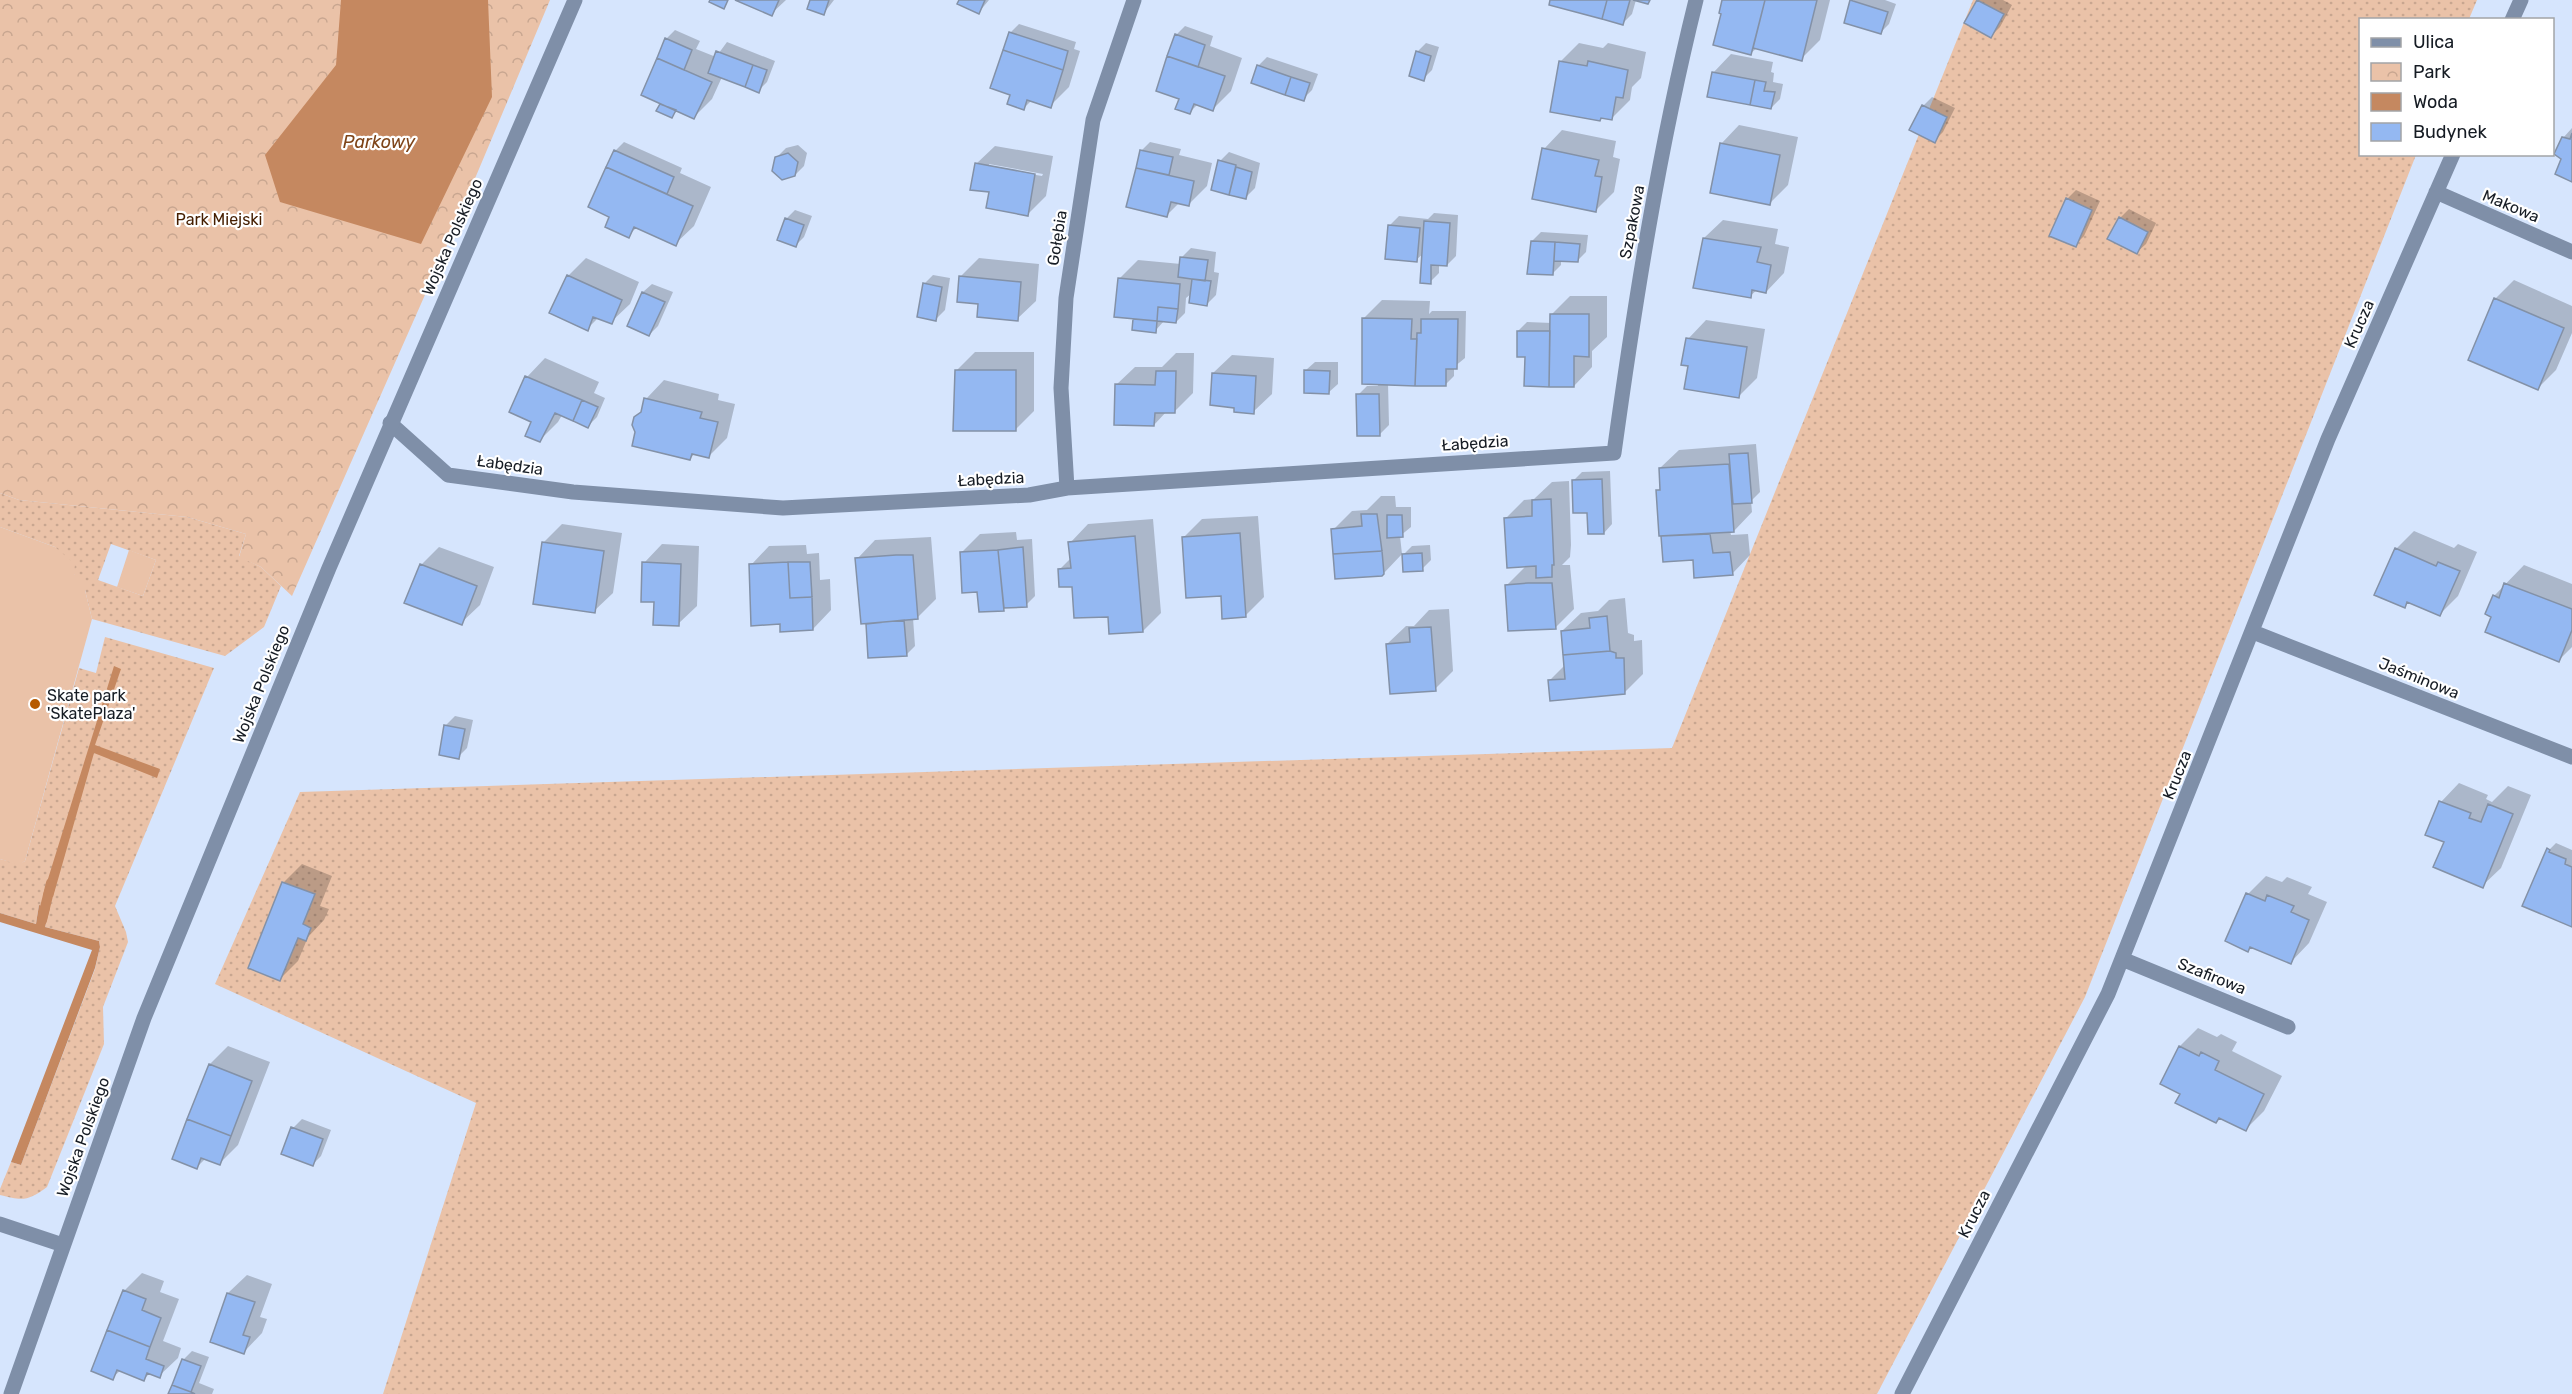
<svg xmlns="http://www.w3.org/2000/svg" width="2572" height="1394" viewBox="0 0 2572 1394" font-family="Rubik,sans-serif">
	<defs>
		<pattern id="grass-dots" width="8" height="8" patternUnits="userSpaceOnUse" patternTransform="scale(1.5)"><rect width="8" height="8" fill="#eac2a8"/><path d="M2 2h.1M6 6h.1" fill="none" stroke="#c8a690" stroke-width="1.8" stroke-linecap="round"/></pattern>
		<pattern id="park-crowns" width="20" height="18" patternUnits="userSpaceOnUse" patternTransform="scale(1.5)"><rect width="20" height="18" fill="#eac2a8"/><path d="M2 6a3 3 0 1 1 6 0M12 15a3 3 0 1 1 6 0" fill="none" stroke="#c8a690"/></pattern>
	</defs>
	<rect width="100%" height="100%" fill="#d6e5fd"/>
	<path fill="url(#grass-dots)" fill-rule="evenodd" d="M1973 0H2477L2469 19 2360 20V154L2416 155 2085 997 1877 1394H383L476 1103 215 984 300 792 1672 748Z
		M0 493 19 500 187 517 246 534 239 556 261 567 281 586 264 627 225 656 92 619 85 590 55 547 0 527ZM111 544 156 560 143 596 98 580Z
		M105 637 214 668 115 906 126 932 128 942 103 1007 104 1044 47 1187C28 1201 23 1201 0 1195V1189L11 1162 21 1165 95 969 100 947 99 941 45 927 49 908 39 905 36 924 0 913V859L19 864 25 861 79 668 96 673Z"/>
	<path fill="url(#park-crowns)" d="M0 0H550L447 245 292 596 261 567 239 557 246 534 187 517 19 500 0 493Z"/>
	<path fill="#eac2a8" d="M0 527 55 547 75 564 74 574 87 585 85 590 92 619 25 861 19 865 0 859Z
		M129 550 156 560 143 596 117 587Z"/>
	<path fill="#c58860" d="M341 0H488L492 97 421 244 280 202 265 155 336 65Z
		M114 666 121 669 95 745 160 769 157 778 94 753 53 897 43 895Z
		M39 905 50 908 45 927 99 941 100 947 95 968 21 1165 11 1162 92 950 0 922V913L36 924Z"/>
	<path fill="#0003" fill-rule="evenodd" d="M739 0H786L771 14Z
		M811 0H834L824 13Z
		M960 0H989L979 12Z
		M1552 0H1636L1632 14 1623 23Z
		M1724 0H1830L1820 40 1801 59 1757 48 1751 53Z
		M1853 0H1885L1896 4 1889 24 1880 33Z
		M1978 0H2003L2012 5 2000 27 1991 36 1966 23Z
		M1019 24 1076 42 1074 49 1080 51 1069 87 1050 106 1032 100 1024 108 1012 94 1010 33Z
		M1185 26 1213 36 1210 46 1242 58 1231 91 1213 109 1198 104 1190 112 1181 98 1176 35Z
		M675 30 700 41 696 49 716 57 727 42 775 61 767 82 758 91 722 77 712 99 694 117 678 110 672 116 661 105 666 39Z
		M1426 43 1439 47 1432 70 1423 79 1417 52Z
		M1579 43 1603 48 1608 43 1646 52 1641 78 1632 87 1630 100 1611 119 1602 117 1600 120 1560 62Z
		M1731 54 1773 62 1771 72 1774 73 1773 82 1783 84 1780 99 1771 108 1713 73Z
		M1267 57 1318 74 1312 90 1303 99 1258 66Z
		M1932 97 1955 108 1943 132 1934 141 1923 106Z
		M1739 125 1798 137 1788 185 1770 203 1721 144Z
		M2572 128V180L2563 159V138Z
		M1562 130 1616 141 1613 157 1620 159 1614 192 1595 211 1544 149Z
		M624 142 682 168 680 173 711 187 694 226 675 244 637 227 628 236 611 216 590 207 615 151Z
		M1150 142 1181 149 1179 155 1212 163 1207 186 1189 204 1180 202 1167 215 1127 206 1141 151Z
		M798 145 807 153 804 166 795 175 776 158 786 148Z
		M995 146 1053 156 1046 196 1028 214 991 191 976 164ZM989 164 1043 174 1042 176 989 167Z
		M1229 152 1260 163 1255 188 1246 197 1213 189 1220 161Z
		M2076 190 2100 201 2084 236 2075 245 2067 199Z
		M2129 209 2156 223 2146 244 2137 252 2120 218Z
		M795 210 812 216 804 237 795 246 786 219Z
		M1434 213 1458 215 1456 256 1447 265 1439 264V273L1430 282 1424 253 1416 260 1390 225 1399 216 1428 219Z
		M1723 220 1778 229 1775 244 1789 247 1784 273 1766 292 1757 290 1750 296 1704 238Z
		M1541 232 1588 235 1586 252 1577 261 1561 260V265L1552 274 1532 241Z
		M1191 248 1216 252 1214 272 1219 273 1216 295 1207 304 1192 293 1186 298 1185 313 1176 322 1164 321 1155 331 1134 329 1135 318 1119 279 1138 260 1181 264 1182 257Z
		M586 258 639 282 630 304 611 322 599 317 587 329 568 276Z
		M979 258 1039 264 1036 301 1017 319 980 303 960 277Z
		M933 275 950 278 945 310 936 319 924 284Z
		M2514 280 2572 306V333L2556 370 2538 388 2495 299Z
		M652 284 673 292 658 326 649 335 629 325 643 292Z
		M1570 296H1607V337L1592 351V367L1574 386 1518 331 1527 322 1552 323V314Z
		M1382 300 1430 301 1429 314 1432 311H1466L1465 358 1454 367V376L1445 385 1388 383 1389 425 1380 434 1358 395 1367 386H1378L1364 318Z
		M1706 320 1765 329 1757 378 1739 396 1688 339Z
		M975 352H1034V411L1016 429H954L956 371Z
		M1176 353H1194L1193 393 1174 412 1167 411 1154 425 1116 385 1135 367H1162Z
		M1232 355 1274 358 1272 394 1253 412 1235 407 1213 373Z
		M545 358 599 382 594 393 605 398 597 417 588 426 562 415 558 422 540 440 533 421 527 377Z
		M1315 362H1338V384L1329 392 1306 370Z
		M664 380 719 394 718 400 735 404 727 438 709 456 695 453 690 459 637 432 635 417 643 410 646 399Z
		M1756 444 1760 492 1751 501 1752 512 1734 531H1730L1731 535 1748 534 1750 555 1732 574 1695 558 1665 561 1657 491 1662 487 1660 468 1679 450Z
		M1610 471 1612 524 1604 533 1588 511 1573 481 1582 472Z
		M1569 481 1571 545 1570 557 1562 565H1570L1574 609 1555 628 1507 585 1527 565 1506 518 1524 500 1534 499 1552 482Z
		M1381 496H1395L1396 507H1411V527L1400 536 1402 554 1384 573 1333 530 1352 511 1367 510Z
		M1258 516 1264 597 1245 616 1222 594 1184 537 1202 519Z
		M1153 519 1161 613 1143 631 1109 615 1059 570 1071 558 1070 543 1088 524Z
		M562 524 622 533 613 593 594 611 543 543Z
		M2414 531 2454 548 2458 544 2477 552 2458 596 2440 614 2410 601 2404 607 2396 549Z
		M1016 532 1017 540 1032 539 1035 596 1026 605 1006 607 1004 609 978 590 961 553 980 534Z
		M931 537 936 599 917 618H913L915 646 906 655 867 624 870 622 857 559 875 540Z
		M662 544 699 546 697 606 678 624 655 601 644 563Z
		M806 545 807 554 819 553 820 580 830 579 831 610 813 629 781 623 751 565 769 546Z
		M1430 545 1431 560 1422 569 1403 555 1412 546Z
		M439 547 494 567 480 605 461 623 421 565Z
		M2524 565 2572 584V647L2559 660 2493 616 2494 596Z
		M1625 598 1628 633 1634 635V641L1642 640 1643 674 1625 692 1549 681 1566 664 1562 631 1581 613 1598 611 1609 600Z
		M1449 609 1453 671 1435 689 1387 644 1406 626H1414L1429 610Z
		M455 716 473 720 467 748 458 757 446 725Z
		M2459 783 2488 795 2486 799 2492 802 2508 786 2531 795 2501 868 2482 886 2446 841 2441 802Z
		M2556 843 2572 850V926L2547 852Z
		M302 864 332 876 320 906 329 909 324 920 308 937 298 961 280 979 283 883Z
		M2266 876 2282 882 2287 877 2312 887 2308 894 2327 902 2309 943 2291 962 2252 946 2248 950V894Z
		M2198 1028 2217 1037 2221 1034 2237 1042 2232 1051 2282 1076 2264 1111 2246 1129 2221 1117 2216 1121 2182 1093 2162 1083 2180 1046Z
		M228 1046 270 1062 238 1145 219 1164 206 1158 197 1167 210 1064Z
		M302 1119 331 1130 321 1156 312 1165 293 1128Z
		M142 1273 164 1281 160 1292 179 1299 163 1341 181 1348 178 1358 159 1376 150 1373 144 1379 121 1370 112 1378 124 1291Z
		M247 1275 272 1284 260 1317 267 1319 262 1333 244 1352 212 1341 228 1293Z
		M192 1351 209 1357 199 1383 214 1389 212 1394H170L183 1360Z"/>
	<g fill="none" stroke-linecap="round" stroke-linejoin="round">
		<path stroke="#c58860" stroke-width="10" d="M42 920 51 883"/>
	</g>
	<path fill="#94b8f2" stroke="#8391a7" stroke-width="1.5" d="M710 0H728L724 9 709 2Z
		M735 0H779L772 16Z
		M810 0H829L824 15 807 9Z
		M959 0H985L979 14 957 4Z
		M1550 0H1607L1602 19 1549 5Z
		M1607 0H1630L1623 25 1602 19Z
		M1633 0H1650L1648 4Z
		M1722 0H1765L1751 55 1713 45 1721 14 1719 13Z
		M1765 0H1817L1802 61 1753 48Z
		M1850 0 1888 12 1881 34 1844 23Z
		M1977 0 2004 14 1991 38 1964 23Z
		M1009 32 1068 51 1063 70 1003 50Z
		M1175 34 1205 45 1198 67 1167 56Z
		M665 38 692 50 684 70 657 58Z
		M1003 50 1063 70 1051 108 1027 100 1024 110 1007 104 1010 95 990 88Z
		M716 51 753 65 745 87 708 73Z
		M1416 51 1431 56 1424 81 1409 76Z
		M1167 56 1225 76 1213 111 1194 104 1190 114 1175 109 1179 99 1156 91Z
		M657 58 712 82 694 119 641 95Z
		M1559 61 1587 66 1588 61 1628 70 1623 98 1616 97 1612 120 1601 118 1600 121 1550 112Z
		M753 65 767 70 759 93 745 87Z
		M1257 65 1291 77 1285 95 1251 83Z
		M1712 72 1755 80 1750 105 1707 97Z
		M1291 77 1310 83 1304 101 1285 95Z
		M1755 80 1766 82 1764 91 1775 92 1771 109 1750 105Z
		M660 104 676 110 672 118 656 111Z
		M1922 105 1947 117 1935 143 1909 130Z
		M2572 133V182L2555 174 2561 159 2554 154 2562 137 2570 139Z
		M1720 143 1780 155 1770 205 1710 193Z
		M1542 148 1599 160 1595 176 1602 177 1596 212 1532 199Z
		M614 150 674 177 667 194 606 167Z
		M1140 150 1173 157 1169 175 1136 168Z
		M788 153 798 162 795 176 782 180 772 171 775 157Z
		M1218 160 1236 165 1229 195 1211 190Z
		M975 163 1035 174 1028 216 986 208 989 192 970 190Z
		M606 167 693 206 676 246 634 227 629 238 605 227 609 217 588 207Z
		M1236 167 1252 172 1246 199 1229 195Z
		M1136 168 1194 181 1189 206 1171 202 1167 217 1126 207Z
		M2066 198 2092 210 2076 247 2049 236Z
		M2119 217 2148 232 2137 254 2107 239Z
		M785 218 804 225 796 247 777 240Z
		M1424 221 1450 223 1447 266 1431 265V284L1420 283Z
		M1388 225 1420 228 1417 262 1385 259Z
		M1703 238 1761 247 1757 262 1771 265 1766 293 1752 290 1751 298 1693 288Z
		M1531 241 1555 242 1553 275 1527 274Z
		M1555 242 1580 244 1578 262 1554 261Z
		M1180 257 1208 260 1205 281 1178 277Z
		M567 275 622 300 612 324 593 317 588 331 549 313Z
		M959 276 1021 282 1018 321 977 317 978 304 957 302Z
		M1118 278 1180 284 1178 309 1158 307 1157 321 1114 317Z
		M1192 279 1211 281 1207 306 1189 303Z
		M923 283 942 287 936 321 917 317Z
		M642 292 665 302 649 336 627 326Z
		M2494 298 2564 328 2538 390 2468 360Z
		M1158 307 1178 309 1176 323 1157 321Z
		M1550 314H1589V357L1574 356V387H1549Z
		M1362 318 1412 319 1411 339H1417L1415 386 1362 384Z
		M1133 319 1157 321 1156 333 1132 330Z
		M1421 319H1458L1457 369H1446V386H1415L1417 333H1421Z
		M1517 331H1550L1549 387 1524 386 1525 357H1517Z
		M1686 338 1747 347 1739 398 1684 389 1688 366 1681 365Z
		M955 370H1016V431H953Z
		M1304 370 1330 371 1329 394 1304 393Z
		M1156 371H1176L1175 413H1155L1154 426 1114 425 1115 384 1155 385Z
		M1212 373 1256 376 1254 414 1234 412V408L1210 405Z
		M525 376 582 400 573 421 555 413 540 442 525 436 531 422 509 412Z
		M1356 394H1379L1380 436H1357Z
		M644 398 702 412 700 418 718 422 709 458 692 454 690 460 632 446 635 432 632 425 634 417 641 412Z
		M582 400 598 407 588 428 573 421Z
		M1748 453 1752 503 1733 504 1729 454Z
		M1729 464 1734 532 1659 536 1656 490H1660L1659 468Z
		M1602 479 1604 534H1588L1587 513H1573L1572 480Z
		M1551 499 1554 565H1552V577L1536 578V566L1507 568 1504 518 1532 516V500Z
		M1361 514H1377L1382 551 1333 554 1331 529 1362 526Z
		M1387 515H1402L1403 537 1387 538Z
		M1240 533 1246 617 1222 619 1221 596 1186 598 1182 537Z
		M1710 534 1713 553 1730 552 1733 575 1694 578 1693 560 1663 562 1661 536Z
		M1135 536 1143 632 1109 634 1108 617 1074 618 1072 587H1059L1058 569 1071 568 1068 542Z
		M542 542 604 551 595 613 533 604Z
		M1023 547 1027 607 1004 608 998 550Z
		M2395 548 2436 566 2438 562 2460 571 2440 616 2407 602 2405 608 2374 595Z
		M998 550 1004 611 979 612 977 592 962 593 960 552Z
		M1382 551 1384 574 1382 576 1335 579 1333 554Z
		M1422 553 1423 571 1403 572 1402 554Z
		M896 555H913L918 619 861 624 855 558Z
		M642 562 681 564 679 626 653 625 654 602H641Z
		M788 562 790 598 812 597 813 630 780 632V624L751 626 749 564Z
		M788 562H810L812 597 790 598Z
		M420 564 477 586 462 625 404 603Z
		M1528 583H1552L1556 629 1508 631 1505 585Z
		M2504 583 2572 609V630L2559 662 2485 632 2491 617 2485 614 2493 595 2499 598Z
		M1607 616 1610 651 1563 655 1561 631 1590 628 1589 618Z
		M904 620 907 656 868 658 866 624Z
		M1431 627 1436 691 1390 694 1386 644 1410 642 1409 628Z
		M1610 651 1616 653V658H1624L1625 694 1550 701 1548 680 1565 679 1563 655Z
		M444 725 465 729 459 759 439 755Z
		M2439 801 2471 813 2469 818 2481 822 2488 804 2513 814 2483 888 2433 867 2444 842 2425 835Z
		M2547 848 2550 850 2549 852 2566 859 2565 864 2572 867V927L2522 906Z
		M282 882 315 894 303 924 311 928 306 941 298 938 280 981 248 968Z
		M2246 893 2265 901 2267 895 2294 906 2291 912 2309 920 2291 964 2250 947 2248 952 2225 941Z
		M2179 1046 2199 1056 2201 1052 2219 1061 2215 1070 2264 1094 2246 1131 2219 1118 2216 1123 2175 1103 2180 1094 2160 1084Z
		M209 1064 252 1081 231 1136 187 1119Z
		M187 1119 231 1136 220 1165 201 1158 197 1169 172 1159Z
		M291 1127 323 1139 313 1166 281 1154Z
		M123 1290 146 1299 142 1310 161 1318 150 1347 107 1330Z
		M227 1293 255 1302 243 1335 250 1337 244 1354 210 1342Z
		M107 1330 150 1347 146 1359 164 1366 160 1378 147 1373 144 1381 117 1370 113 1380 91 1371Z
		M182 1359 201 1366 191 1392 172 1385Z
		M172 1385 191 1392 195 1394H168Z"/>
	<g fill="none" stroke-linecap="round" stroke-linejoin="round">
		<path stroke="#7f8fa8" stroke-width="15" d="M2512 20 2521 0
			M2436 192 2572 252
			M390 423 448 475 573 492 783 508 1029 495 1067 488 1614 453C1635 301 1659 149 1696 0
			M1067 488 1061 388 1066 298 1093 120 1134 0
			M2253 632 2572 757
			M2122 959 2288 1027
			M0 1224 63 1245
			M1902 1394 2108 994 2328 439 2453 154"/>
		<path stroke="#7f8fa8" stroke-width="15" d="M11 1394 144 1018 329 568 575 0"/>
	</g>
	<circle fill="#b65a00" stroke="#fff" stroke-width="2" cx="35" cy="704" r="6"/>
	<g text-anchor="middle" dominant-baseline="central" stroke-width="4.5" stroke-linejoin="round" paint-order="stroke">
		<g font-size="16" fill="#161c24" stroke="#fff">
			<text transform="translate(2511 206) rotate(23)">Makowa</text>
			<text transform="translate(1632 222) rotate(-79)">Szpakowa</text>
			<text transform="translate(452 237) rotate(-66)">Wojska Polskiego</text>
			<text transform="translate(1057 238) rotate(-81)">Gołębia</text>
			<text transform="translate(2359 324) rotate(-66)">Krucza</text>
			<text transform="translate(1475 443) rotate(-4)">Łabędzia</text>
			<text transform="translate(510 465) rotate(8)">Łabędzia</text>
			<text transform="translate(991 479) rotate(-3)">Łabędzia</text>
			<text transform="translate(2419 678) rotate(22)">Jaśminowa</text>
			<text transform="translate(261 684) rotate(-68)">Wojska Polskiego</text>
			<text transform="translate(2177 775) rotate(-68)">Krucza</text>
			<text transform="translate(2212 976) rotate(22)">Szafirowa</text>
			<text transform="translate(83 1137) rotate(-70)">Wojska Polskiego</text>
			<text transform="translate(1974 1214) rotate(-63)">Krucza</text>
		</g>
		<g font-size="16" fill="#451e00" stroke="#fff">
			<text x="219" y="219">Park Miejski</text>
		</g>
		<g font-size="16" fill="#161c24" stroke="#fff" text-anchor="start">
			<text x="47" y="695">Skate park<tspan x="47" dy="18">'SkatePlaza'</tspan></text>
		</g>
		<g font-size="18" font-style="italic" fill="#7f4519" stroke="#fff">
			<text x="379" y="142">Parkowy</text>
		</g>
	</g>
	<rect x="2359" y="18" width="195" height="138" fill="#ffffff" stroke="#a2a4a7" stroke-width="1.5"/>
	<rect x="2371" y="38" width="30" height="9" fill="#7f8fa8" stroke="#a2a4a7" stroke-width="1.5"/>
	<text x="2413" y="48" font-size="18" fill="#161c24">Ulica</text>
	<rect x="2371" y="63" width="30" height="18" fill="url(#park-crowns)" stroke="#a2a4a7" stroke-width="1.5"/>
	<text x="2413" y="78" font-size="18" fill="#161c24">Park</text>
	<rect x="2371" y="93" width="30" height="18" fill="#c58860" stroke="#a2a4a7" stroke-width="1.5"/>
	<text x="2413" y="108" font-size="18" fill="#161c24">Woda</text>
	<rect x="2371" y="123" width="30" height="18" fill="#94b8f2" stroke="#a2a4a7" stroke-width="1.5"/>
	<text x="2413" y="138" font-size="18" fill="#161c24">Budynek</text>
</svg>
